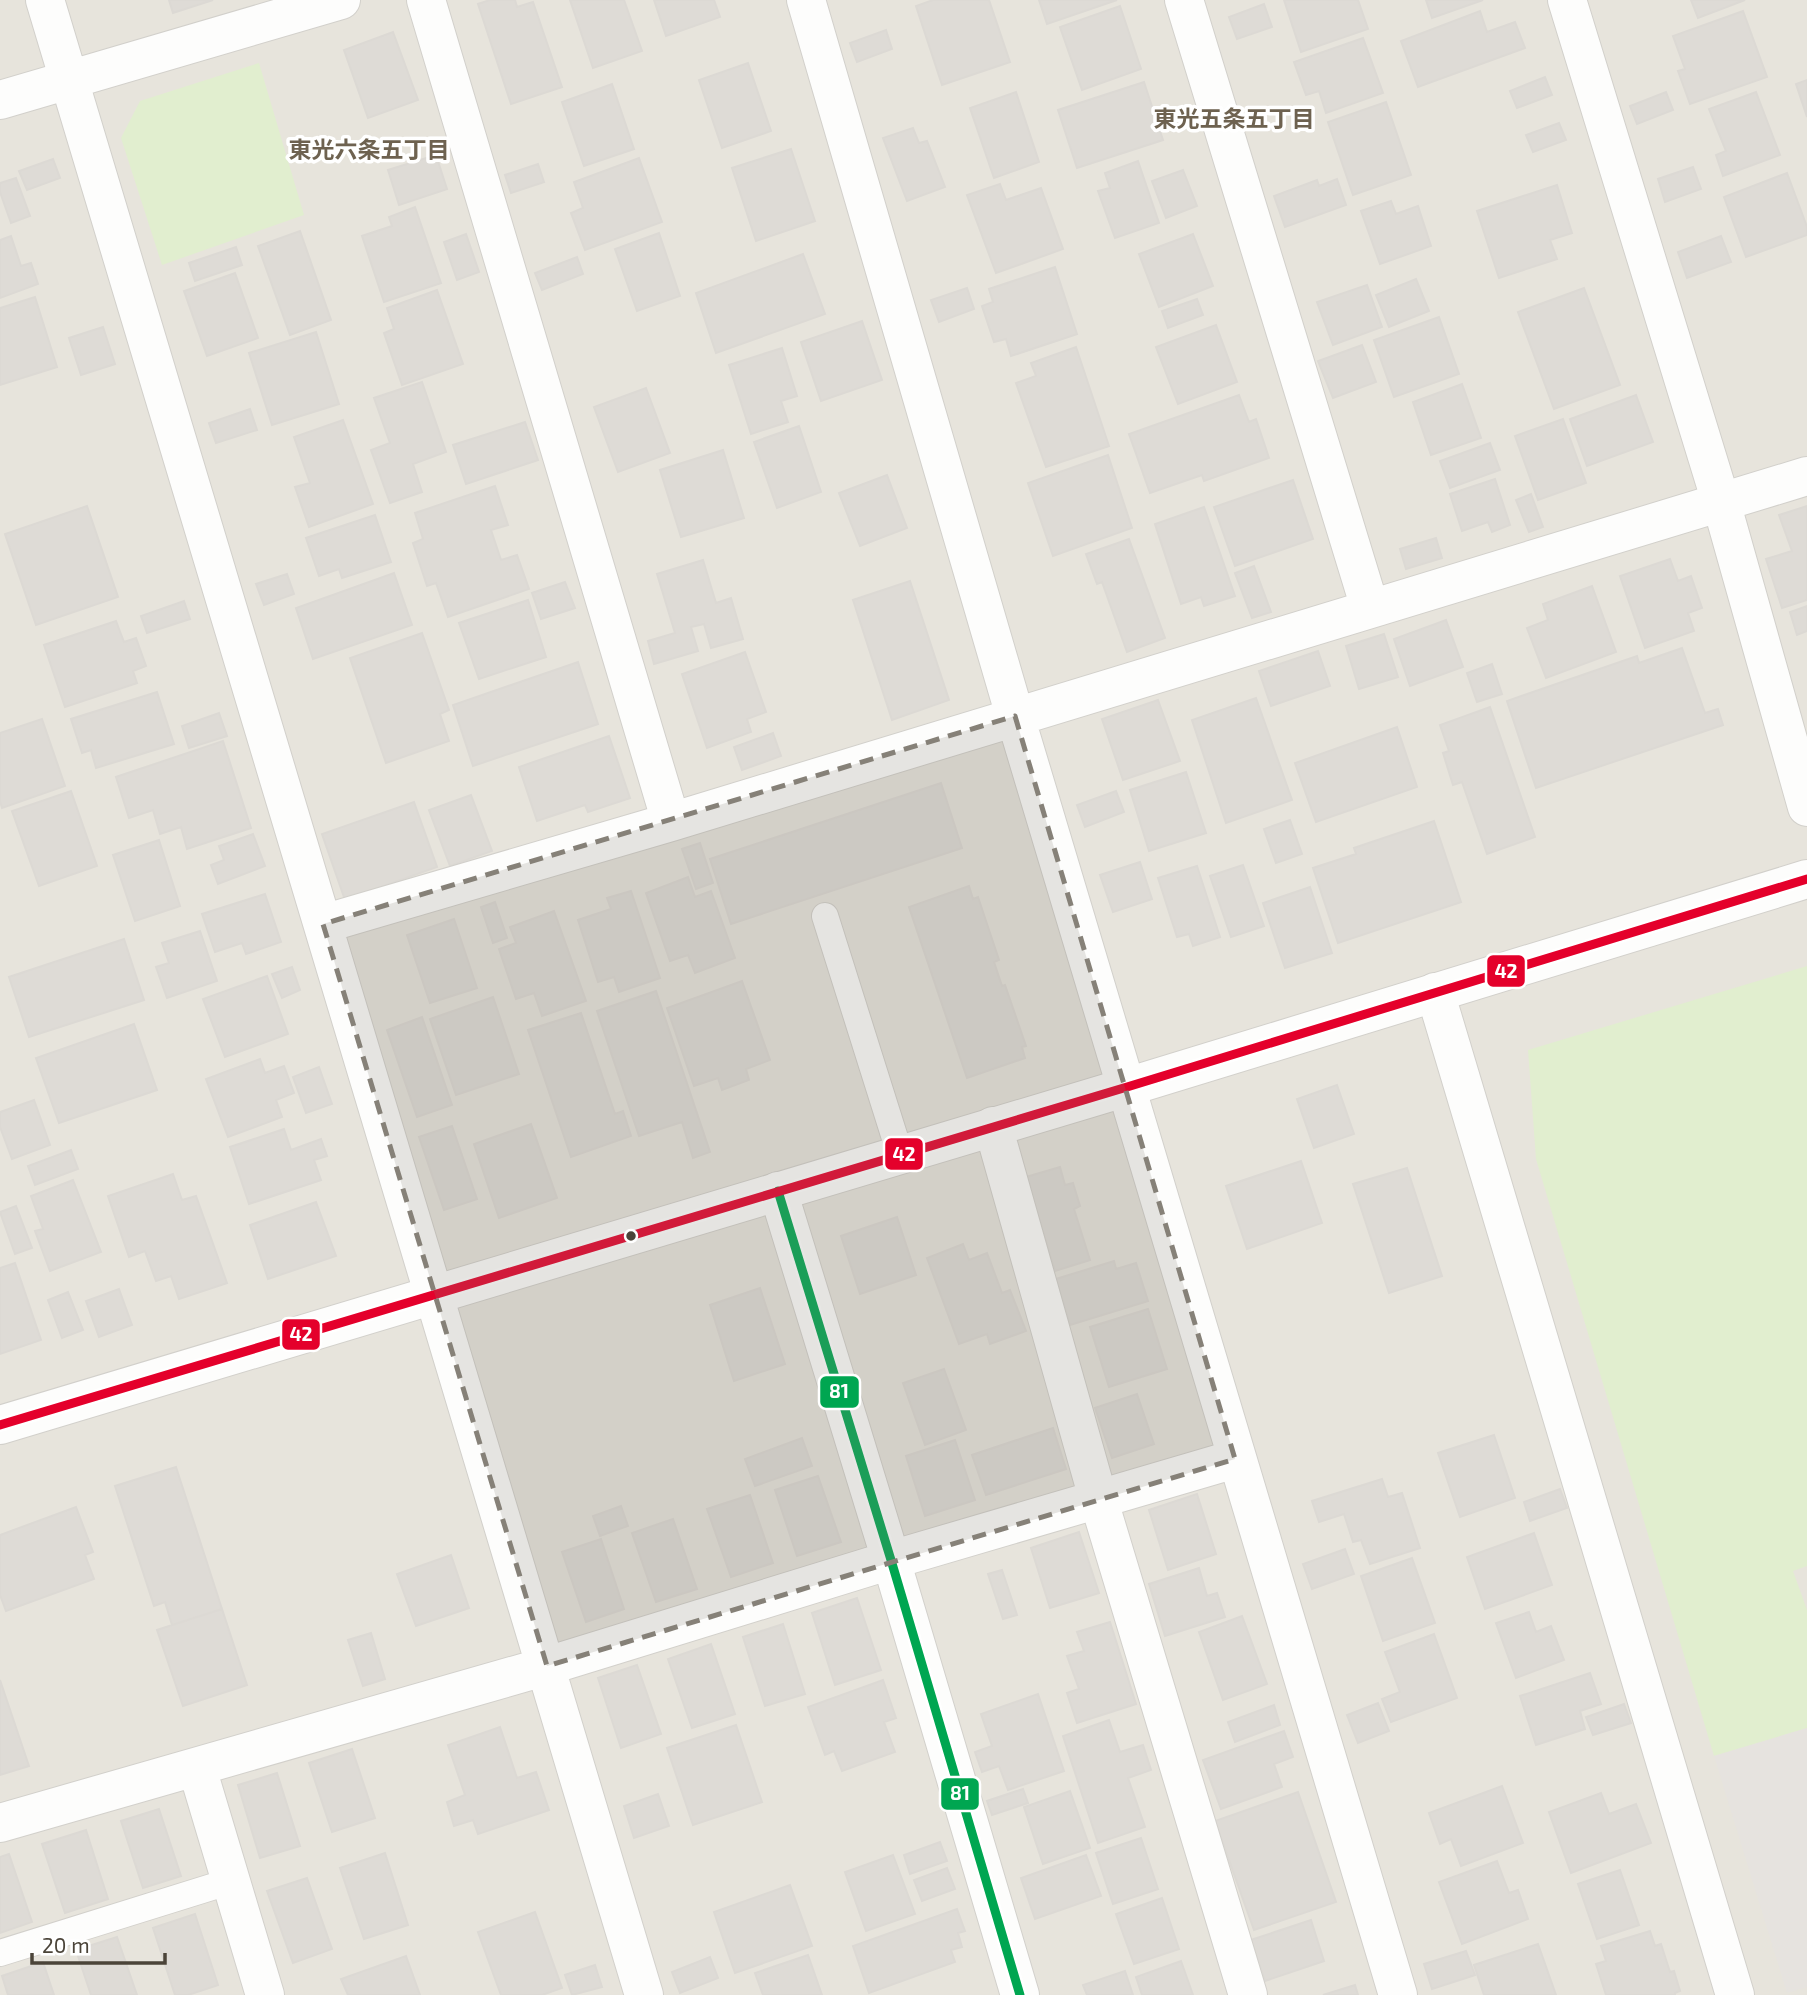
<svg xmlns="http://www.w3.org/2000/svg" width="1807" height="1995" viewBox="0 0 1807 1995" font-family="'Exo 2','Noto Sans JP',sans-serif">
	<rect width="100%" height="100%" fill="#f4f2ee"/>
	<path fill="#e7e4dc" d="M0 0H1807V1995H0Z"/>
	<path fill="#e1eecf" d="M259 63 304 215 162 265 121 138 140 101Z
		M1807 966V1566L1793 1571 1807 1610V1728L1714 1756 1536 1159 1528 1050Z"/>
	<path fill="#e6e3df" d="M1807 1728V1987L1787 1993 1714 1756Z"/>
	<path fill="#dedbd6" stroke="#dcd9d4" stroke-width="2" d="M169 0H213L173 13Z
		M490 0H515L517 7 533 2 562 87 511 104 478 4Z
		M570 0H624L642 51 593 68Z
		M654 0H714L720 17 666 36Z
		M933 0H989L1010 62 942 85 916 6Z
		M1039 0H1117L1047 24Z
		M1284 0H1358L1368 29 1301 52Z
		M1426 0H1483L1432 18Z
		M1691 0H1745L1698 18Z
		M1264 4 1272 27 1237 39 1229 17Z
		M1120 6 1141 69 1082 90 1060 27Z
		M1480 11 1487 32 1515 22 1525 48 1418 87 1401 41Z
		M1743 11 1767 77 1690 104 1678 71 1685 69 1673 36Z
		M886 30 892 49 857 62 850 43Z
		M393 32 418 100 368 118 344 50Z
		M1363 38 1383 93 1326 113 1319 91 1306 95 1294 62Z
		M748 63 771 131 722 148 699 80Z
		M1545 77 1552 95 1517 108 1510 91Z
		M1807 80V117L1796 84Z
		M1144 82 1163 140 1077 168 1058 110Z
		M612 84 634 149 584 166 562 102Z
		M1016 92 1039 162 994 178 970 108Z
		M1666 92 1673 110 1637 124 1630 106Z
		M1756 92 1780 155 1723 176 1716 155 1726 151 1709 109Z
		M1386 102 1411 175 1353 195 1328 122Z
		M1559 123 1566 140 1533 152 1526 135Z
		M913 128 919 143 927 141 945 187 907 201 883 138Z
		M791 149 815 221 756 241 732 168Z
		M436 155 447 189 399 205 388 170Z
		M639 158 662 222 585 250 571 213 583 208 574 182Z
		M53 159 60 178 27 190 19 171Z
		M1138 161 1159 223 1115 238 1098 191 1110 188 1105 173Z
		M538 164 544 182 511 193 505 175Z
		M1693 167 1701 189 1665 202 1658 179Z
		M1183 170 1197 206 1166 218 1152 181Z
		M1787 173 1807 227V235L1746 257 1724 197Z
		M16 178 30 216 11 223 0 192V183Z
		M1337 179 1346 205 1285 227 1274 196 1317 180 1319 186Z
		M1000 184 1006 200 1041 188 1063 249 996 273 967 195Z
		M1557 185 1572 233 1550 240 1557 259 1499 278 1477 211Z
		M1391 201 1396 214 1418 206 1431 246 1380 264 1361 211Z
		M415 207 441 283 384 302 362 236 392 226 389 217Z
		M300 231 331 320 290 335 258 246Z
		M659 233 680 296 637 311 615 249Z
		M466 234 479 272 457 280 444 242Z
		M1193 234 1213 286 1159 307 1139 254Z
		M11 236 21 266 31 263 38 284 0 298V240Z
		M1721 236 1731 262 1687 278 1678 252Z
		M236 247 242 265 195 281 189 263Z
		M803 254 825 314 716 353 696 293Z
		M577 257 583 274 542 290 535 273Z
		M1055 267 1077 334 1011 356 1006 339 994 342 982 306 993 302 989 289Z
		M235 273 258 338 207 356 184 291Z
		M1416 279 1429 311 1389 327 1376 295Z
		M1367 285 1382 327 1333 345 1317 302Z
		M967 288 974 309 939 322 931 300Z
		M1584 288 1620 385 1554 409 1518 312Z
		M437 290 463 364 402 385 384 333 394 329 387 308Z
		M35 297 57 367 0 385V308Z
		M1197 299 1203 315 1168 328 1162 311Z
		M1439 317 1459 374 1394 397 1374 340Z
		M862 321 882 380 821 401 801 342Z
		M1216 325 1237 382 1178 404 1156 347Z
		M103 327 115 364 81 375 69 338Z
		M316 332 339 404 272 425 249 353Z
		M1362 345 1376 382 1333 398 1318 361Z
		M1076 347 1109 446 1046 467 1016 383 1036 376 1031 363Z
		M782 348 797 396 781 401 788 422 751 434 729 365Z
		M422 382 446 452 413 464 422 492 390 503 371 450 390 443 374 398Z
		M1462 384 1481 438 1431 455 1413 402Z
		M646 388 670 453 618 472 594 407Z
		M1239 395 1249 422 1256 419 1269 458 1204 481 1202 475 1150 493 1129 434Z
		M1636 395 1653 442 1587 466 1570 419Z
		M250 409 257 430 216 443 209 423Z
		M1563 419 1586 483 1538 500 1515 436Z
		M343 420 373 504 309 527 295 487 310 483 294 437Z
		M525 422 538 460 466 484 453 445Z
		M799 426 821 492 777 508 754 442Z
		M1490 443 1500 470 1450 488 1440 461Z
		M723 450 744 518 681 537 660 470Z
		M1108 455 1132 528 1053 556 1028 483Z
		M887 475 907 528 860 546 839 493Z
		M1495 479 1510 525 1492 532 1488 522 1462 531 1450 494Z
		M1293 480 1313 539 1235 566 1214 507Z
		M495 486 508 525 491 530 501 560 517 555 529 589 448 617 436 583 427 586 413 543 423 539 415 513Z
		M1531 494 1543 527 1529 532 1516 500Z
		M87 506 118 597 36 625 5 534Z
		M1807 506V600L1782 608 1766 559 1792 551 1779 515Z
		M1204 507 1235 596 1204 606 1201 597 1181 604 1155 524Z
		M375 515 391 562 342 578 339 569 319 576 306 538Z
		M1436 538 1442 558 1406 569 1400 549Z
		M1129 539 1165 638 1127 652 1102 582 1097 584 1086 554Z
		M1670 559 1678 581 1691 576 1702 608 1688 613 1694 631 1645 648 1620 576Z
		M703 560 716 603 731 598 743 639 711 648 704 624 691 627 698 651 654 664 648 641 675 633 657 574Z
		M1254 566 1271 612 1252 618 1235 573Z
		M394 573 412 625 313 659 296 608Z
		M287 574 294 594 264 605 256 584Z
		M910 581 949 700 892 720 853 600Z
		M565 582 575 608 541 619 532 593Z
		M1592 586 1616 652 1546 678 1527 628 1548 620 1543 604Z
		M528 600 546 657 479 679 459 623Z
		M184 601 190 619 147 633 141 616Z
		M1807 606V631L1797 635 1790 612Z
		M1446 620 1463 667 1410 686 1394 639Z
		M116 621 124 642 136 638 146 666 133 671 137 683 65 707 44 645Z
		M422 633 449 710 440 714 449 741 386 763 350 658Z
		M1384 634 1398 677 1359 689 1346 646Z
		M1682 648 1705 713 1718 709 1723 725 1536 788 1507 701 1637 656 1639 663Z
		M1318 651 1330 686 1271 706 1259 671Z
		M745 652 766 712 747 719 751 732 707 748 682 674Z
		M578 662 598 724 473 766 453 705Z
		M1492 664 1502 694 1477 702 1467 673Z
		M157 692 174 744 96 768 91 750 82 753 71 719Z
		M1256 698 1292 800 1226 823 1192 720Z
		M1158 700 1180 761 1123 780 1102 719Z
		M1490 707 1535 837 1487 854 1462 782 1453 785 1443 753 1449 751 1440 725Z
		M219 713 227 736 189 748 182 726Z
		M42 719 65 786 2 808 0 801V733Z
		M1397 727 1417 787 1316 822 1295 763Z
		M773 733 781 756 742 770 734 747Z
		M609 736 630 798 588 812 585 805 537 821 519 767Z
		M223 741 251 828 187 849 181 827 160 834 153 810 129 818 116 777Z
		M1186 772 1206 833 1149 851 1130 790Z
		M941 783 962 848 731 924 710 859Z
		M71 791 97 866 39 886 12 811Z
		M1116 791 1124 812 1085 827 1077 805Z
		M471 795 492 851 450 866 429 810Z
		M414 802 437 867 345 900 322 834Z
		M1290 820 1302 854 1276 863 1264 829Z
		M1434 821 1461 902 1338 943 1313 868 1356 854 1354 848Z
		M253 834 265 866 218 884 211 865 224 860 219 846Z
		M159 840 180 906 135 921 113 855Z
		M700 843 713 883 696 889 682 849Z
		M1140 862 1152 899 1113 912 1100 875Z
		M1243 865 1264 926 1231 937 1210 876Z
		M1197 866 1220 937 1193 946 1189 934 1177 937 1158 878Z
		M688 877 695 897 711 891 735 958 695 973 688 955 670 961 646 893Z
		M969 886 973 899 978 897 999 960 994 962 1002 986 1005 985 1026 1046 1022 1047 1025 1058 967 1078 909 907Z
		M1310 887 1332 953 1285 968 1263 903Z
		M631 891 660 978 619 992 614 977 598 982 578 920 611 909 607 898Z
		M265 894 281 942 246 954 242 943 215 952 202 914Z
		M495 902 507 938 493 943 481 907Z
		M554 911 586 1001 542 1016 534 993 516 999 499 949 516 943 510 927Z
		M454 919 477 988 430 1003 407 935Z
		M200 931 217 981 167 998 156 967 169 963 162 943Z
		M124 939 144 1000 29 1037 9 977Z
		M292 967 300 990 282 998 272 974Z
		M267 976 288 1034 225 1057 203 999Z
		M742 981 770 1060 746 1069 749 1080 722 1090 718 1078 694 1086 667 1008Z
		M656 991 710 1152 693 1158 682 1122 639 1136 597 1011Z
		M493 997 519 1074 456 1095 430 1019Z
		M581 1013 615 1114 623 1111 631 1136 571 1157 528 1030Z
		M422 1017 452 1105 417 1117 387 1030Z
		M134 1024 157 1090 59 1123 36 1058Z
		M260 1059 265 1073 284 1066 294 1093 276 1100 282 1117 228 1137 206 1079Z
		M319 1067 332 1104 306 1113 293 1077Z
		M1337 1085 1354 1134 1314 1148 1297 1099Z
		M34 1100 50 1145 12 1159 0 1127V1112Z
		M531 1124 557 1198 499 1218 474 1144Z
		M452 1126 477 1199 444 1210 419 1137Z
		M284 1129 291 1150 321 1139 327 1156 314 1160 321 1180 249 1204 230 1147Z
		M71 1150 78 1169 35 1185 28 1166Z
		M1301 1161 1322 1223 1247 1249 1226 1186Z
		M1060 1167 1065 1185 1073 1183 1080 1206 1074 1209 1090 1260 1055 1271 1026 1177Z
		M1407 1168 1442 1276 1389 1293 1353 1184Z
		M173 1174 182 1200 196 1196 227 1283 179 1299 171 1276 156 1281 145 1251 129 1257 108 1196Z
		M73 1180 101 1252 50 1271 35 1231 43 1229 31 1196Z
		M316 1202 336 1256 268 1279 250 1225Z
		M16 1206 32 1248 15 1254 0 1212Z
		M897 1217 916 1275 860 1294 841 1236Z
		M963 1244 969 1260 987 1253 1002 1293 1010 1290 1026 1331 990 1344 987 1334 959 1344 927 1258Z
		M1114 1261 1116 1269 1136 1263 1148 1301 1070 1325 1056 1279Z
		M15 1263 41 1340 0 1354V1268Z
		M760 1288 785 1364 734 1381 710 1305Z
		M119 1289 132 1325 99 1337 86 1301Z
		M68 1292 83 1330 62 1338 48 1300Z
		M1148 1309 1167 1369 1109 1387 1090 1327Z
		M944 1369 966 1430 925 1445 903 1383Z
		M1137 1394 1154 1444 1112 1458 1095 1408Z
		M1053 1428 1066 1469 986 1495 972 1455Z
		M1494 1435 1515 1498 1460 1517 1438 1453Z
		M802 1438 812 1466 755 1486 745 1459Z
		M955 1440 975 1500 925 1516 906 1456Z
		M176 1467 222 1609 172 1625 165 1602 154 1606 115 1486Z
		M818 1476 841 1542 797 1556 775 1490Z
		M1382 1479 1388 1497 1402 1493 1420 1548 1370 1564 1361 1540 1353 1542 1344 1514 1319 1522 1312 1501Z
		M1560 1489 1567 1508 1530 1521 1524 1502Z
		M1197 1494 1216 1554 1168 1570 1149 1510Z
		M750 1495 773 1563 731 1577 707 1509Z
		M621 1506 628 1526 600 1536 593 1516Z
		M76 1507 93 1552 85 1555 94 1579 6 1611 0 1595V1535Z
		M673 1519 697 1589 656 1602 632 1533Z
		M1079 1532 1099 1593 1050 1608 1031 1548Z
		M1534 1533 1552 1585 1485 1609 1467 1557Z
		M601 1539 624 1609 586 1622 562 1552Z
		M1345 1549 1354 1574 1312 1589 1303 1564Z
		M451 1555 469 1608 416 1626 397 1574Z
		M1412 1558 1435 1623 1383 1641 1361 1576Z
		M1199 1568 1207 1596 1217 1593 1225 1617 1165 1636 1149 1584Z
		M1002 1570 1017 1615 1003 1619 988 1574Z
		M857 1598 881 1670 835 1685 812 1613Z
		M222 1609 247 1685 183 1706 157 1630Z
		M1529 1612 1536 1632 1551 1626 1564 1660 1516 1678 1496 1623Z
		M1242 1616 1267 1684 1223 1700 1199 1632Z
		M1110 1622 1136 1704 1077 1723 1067 1693 1079 1689 1067 1656 1084 1651 1077 1632Z
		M783 1624 805 1694 765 1706 743 1637Z
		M371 1633 385 1679 363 1686 348 1640Z
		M1434 1634 1457 1698 1391 1722 1382 1699 1400 1692 1385 1652Z
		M711 1644 735 1714 692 1728 668 1659Z
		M637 1665 661 1734 621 1748 598 1678Z
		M1590 1673 1601 1704 1580 1711 1585 1729 1536 1745 1520 1696Z
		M0 1680 29 1766 0 1775Z
		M883 1680 896 1718 884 1722 895 1752 842 1771 834 1751 825 1755 808 1707Z
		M1038 1694 1064 1771 1008 1790 999 1766 982 1772 975 1752 992 1746 981 1714Z
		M1378 1703 1389 1731 1358 1743 1347 1715Z
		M1624 1704 1631 1723 1593 1735 1586 1717Z
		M1274 1705 1280 1725 1235 1742 1228 1722Z
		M1109 1720 1120 1752 1143 1745 1151 1770 1128 1778 1145 1827 1098 1843 1063 1736Z
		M736 1725 762 1802 693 1825 667 1748Z
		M500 1727 517 1778 536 1772 549 1810 478 1834 473 1820 454 1826 447 1802 465 1795 448 1745Z
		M1284 1731 1293 1757 1274 1764 1282 1787 1221 1809 1203 1760Z
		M352 1749 375 1818 332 1832 309 1763Z
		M277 1773 300 1846 260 1858 238 1785Z
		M1502 1786 1523 1843 1461 1866 1451 1839 1440 1844 1429 1813Z
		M1023 1789 1028 1803 992 1815 987 1801Z
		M1070 1791 1090 1848 1043 1864 1024 1807Z
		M1298 1792 1336 1902 1254 1930 1215 1821Z
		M1601 1793 1609 1814 1636 1804 1651 1843 1571 1873 1549 1812Z
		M658 1794 669 1826 634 1838 624 1806Z
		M159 1809 181 1876 143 1888 121 1821Z
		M86 1830 108 1899 65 1913 42 1844Z
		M1141 1838 1158 1889 1113 1904 1096 1853Z
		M940 1842 947 1861 910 1874 904 1855Z
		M385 1853 408 1925 364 1939 340 1868Z
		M9 1854 32 1922 0 1933V1857Z
		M893 1855 915 1914 866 1931 845 1872Z
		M1086 1855 1101 1896 1035 1919 1021 1878Z
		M1497 1861 1509 1893 1518 1890 1528 1919 1462 1944 1439 1882Z
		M947 1868 955 1889 922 1901 914 1880Z
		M1620 1870 1639 1925 1597 1939 1578 1884Z
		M307 1878 332 1949 293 1963 267 1891Z
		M790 1885 812 1946 735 1973 714 1912Z
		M1162 1898 1179 1949 1134 1964 1116 1914Z
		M957 1909 965 1931 958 1933 962 1947 951 1950 955 1962 869 1993 853 1946Z
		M535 1912 562 1988 542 1995H501L478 1932Z
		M195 1914 218 1985 188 1995H175L153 1928Z
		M1311 1920 1324 1961 1265 1981 1251 1940Z
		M1650 1931 1655 1946 1661 1944 1670 1972 1674 1971 1680 1991 1675 1993V1995H1606L1596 1964 1606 1961 1601 1946Z
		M117 1937 137 1995H91L76 1950Z
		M1538 1944 1556 1995H1484L1474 1965Z
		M1466 1951 1475 1975 1432 1989 1424 1964Z
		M808 1955 822 1995H763L755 1973Z
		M406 1956 420 1995H348L341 1979Z
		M710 1957 718 1978 680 1993 672 1972Z
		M1181 1961 1193 1995H1142L1136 1977Z
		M43 1962 54 1995H8L2 1976Z
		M595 1965 602 1987 572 1995 565 1975Z
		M1125 1971 1133 1995H1087L1083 1985Z
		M1355 1985 1358 1995H1323Z"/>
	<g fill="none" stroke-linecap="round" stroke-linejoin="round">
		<defs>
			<path id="service" d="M825 916 900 1154
				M0 1953 231 1881"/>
			<path id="minor" d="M45 0 644 1995
				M426 0 671 822
				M806 0 1015 716 1398 1995
				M1184 0 1370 608
				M1567 0 1721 502 1807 807
				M0 100 341 0
				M323 924 671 822 1807 476
				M1435 992 1735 1995
				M993 1126 1098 1498 1248 1995
				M778 1191 891 1560 1020 1995
				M197 1768 265 1995
				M0 1823 547 1666 891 1560 1235 1459"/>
			<path id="tertiary" d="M0 1425 1127 1087 1807 879"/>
		</defs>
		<use href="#service" stroke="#d2d0cb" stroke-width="28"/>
		<use href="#minor" stroke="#d2d0cb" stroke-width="40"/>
		<use href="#tertiary" stroke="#d2d0cb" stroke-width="40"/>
		<use href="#service" stroke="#fdfdfc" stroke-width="26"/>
		<use href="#minor" stroke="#fdfdfc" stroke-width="38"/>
		<use href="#tertiary" stroke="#fdfdfc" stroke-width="38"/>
		<defs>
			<path id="bus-1" d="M778 1191 891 1560 1020 1995"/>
			<path id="bus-2" d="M0 1425 1127 1087 1807 879"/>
		</defs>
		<use href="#bus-1" stroke="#fff" stroke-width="14"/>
		<use href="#bus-2" stroke="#fff" stroke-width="14"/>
		<use href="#bus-1" stroke="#00a651" stroke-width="9"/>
		<use href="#bus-2" stroke="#e4002b" stroke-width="9"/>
	</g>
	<path fill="#868178" fill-opacity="0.2" stroke="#868178" stroke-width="5" stroke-dasharray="14 9" stroke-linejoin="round" d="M1015 716 1235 1459 547 1666 323 924Z"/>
	<circle fill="#4b4439" stroke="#fff" stroke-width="2.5" cx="631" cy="1236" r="6"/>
	<g text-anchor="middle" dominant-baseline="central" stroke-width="7" stroke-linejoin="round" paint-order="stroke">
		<g font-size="23" font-weight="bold" fill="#6e6250" stroke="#fff">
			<text x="1234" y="118">東光五条五丁目</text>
			<text x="369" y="149">東光六条五丁目</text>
		</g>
	</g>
	<g stroke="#fff" stroke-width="2.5">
		<rect x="1486" y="954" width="40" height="34" rx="7" fill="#e4002b"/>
		<rect x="884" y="1137" width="40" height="34" rx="7" fill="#e4002b"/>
		<rect x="281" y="1318" width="40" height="33" rx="7" fill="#e4002b"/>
		<rect x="819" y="1375" width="41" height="34" rx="7" fill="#00a651"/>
		<rect x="940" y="1777" width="40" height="34" rx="7" fill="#00a651"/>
	</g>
	<g font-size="19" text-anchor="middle" font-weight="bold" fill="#fff">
		<text x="1506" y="978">42</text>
		<text x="904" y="1161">42</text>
		<text x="301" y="1341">42</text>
		<text x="839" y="1398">81</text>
		<text x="960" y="1800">81</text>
	</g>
	<path d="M32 1953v10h133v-10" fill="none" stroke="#4b4439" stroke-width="3.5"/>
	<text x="42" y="1953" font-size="21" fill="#4b4439" stroke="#ffffff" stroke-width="5" paint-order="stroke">20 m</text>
</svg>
